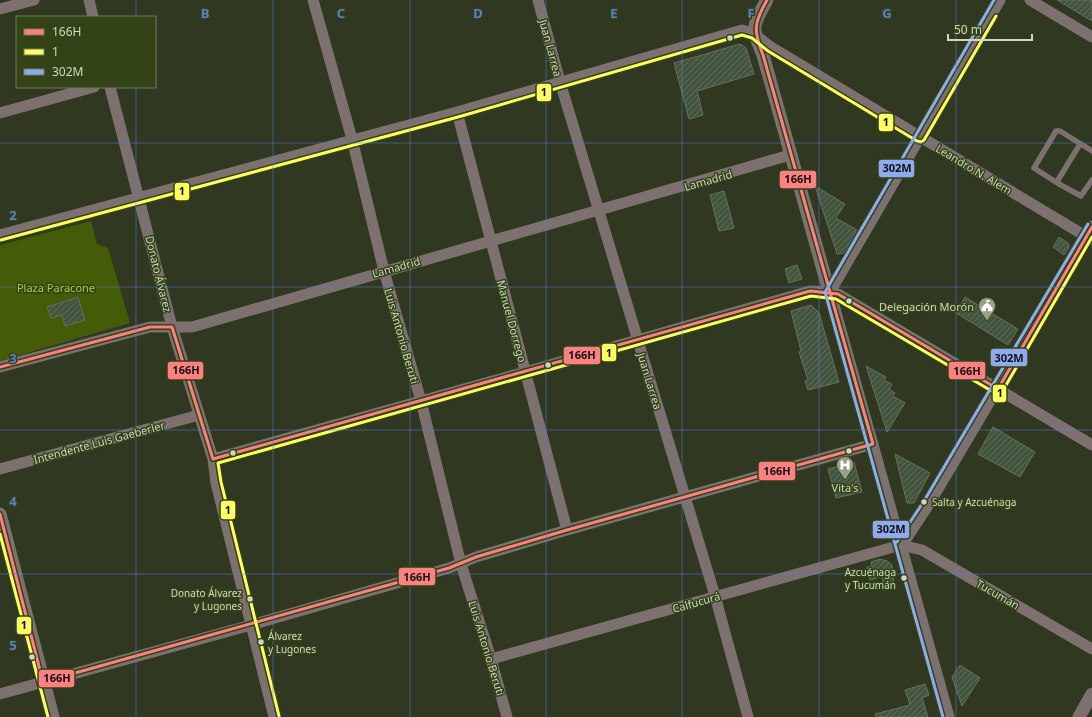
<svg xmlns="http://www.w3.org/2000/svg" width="1092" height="717" viewBox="0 0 1092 717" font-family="'Noto Sans',sans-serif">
	<defs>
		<pattern id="building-hatch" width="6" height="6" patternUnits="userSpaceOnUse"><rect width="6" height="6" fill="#43553e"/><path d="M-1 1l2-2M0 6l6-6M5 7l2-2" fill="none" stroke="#5d6d58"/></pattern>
	</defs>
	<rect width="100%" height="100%" fill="#303821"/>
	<path fill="#445b08" d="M91 221 97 244 108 248 130 323 0 361V245Z"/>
	<path fill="url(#building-hatch)" stroke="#65705e" d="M1057 0H1092V21Z
		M740 44 746 48 754 74 697 91 703 115 689 119 674 63Z
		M815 186 845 204 836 218 857 230 844 253 837 254Z
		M724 191 734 228 719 231 710 195Z
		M1059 237 1068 243 1069 248 1064 255 1053 247Z
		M797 265 802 279 789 283 785 269Z
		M78 297 85 320 65 326 62 315 51 318 47 307Z
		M965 297 1018 329 1008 345 956 313Z
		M811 305 819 313 839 382 808 390 805 381 808 380 799 352 801 351 791 311Z
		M866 366 886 377 884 380 892 384 889 389 895 393 893 396 905 403 887 432Z
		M993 427 1035 452 1020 477 978 454Z
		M895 454 930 473 914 503H907Z
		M854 462 862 492 836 498 828 469Z
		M880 559 887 561 892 565 894 585 884 587 882 576 870 580 867 567 872 566 871 562Z
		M960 665 980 678 962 706 952 677Z
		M925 684 929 695 922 698 928 717H876L875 714 910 705 905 690Z"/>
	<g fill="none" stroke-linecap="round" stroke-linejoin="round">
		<path stroke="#7c716e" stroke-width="5.5" d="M1080 144 1058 180 1059 184 1081 196 1092 180
			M1059 184 1034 168 1056 131H1060L1092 151"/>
		<path stroke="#7c716e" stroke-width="11" d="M89 0 93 17
			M313 0 352 139 384 271 421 401 461 564 491 659 507 717
			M538 0 560 82 715 596 748 717
			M1030 0 1092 37
			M0 9 34 0
			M110 87 172 327 213 459 216 483 274 717
			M457 112 567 530
			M0 113 94 87
			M0 235 457 112 742 30 754 34 771 47 1092 240
			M830 292 1000 0
			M0 367 150 327H192L790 155
			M213 459 525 372 810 291 830 292 838 294 1092 445
			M0 469 199 415
			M491 659 901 545 922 550 1092 649
			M0 694 251 625 449 568 476 557 567 530 873 444"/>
		<path stroke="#7c716e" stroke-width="13" d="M767 0C752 26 751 27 763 55L948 717
			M0 514 53 717
			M901 545 928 504 1092 227
			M1079 717 1092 694"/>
		<defs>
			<path id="bus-1" d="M0 367 150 327H172L213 459 810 291 838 294 998 389 1092 227
				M0 514 43 682 449 568 476 557 567 530 873 444 763 55C753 30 754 23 767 0"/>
			<path id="bus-2" d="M1 240 458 117 742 35 752 38 768 51 917 141 921 142 924 140 996 16
				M0 534 48 717
				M279 716 221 482 218 463 811 296 836 299 995 393 999 394 1002 392 1092 237"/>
			<path id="bus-3" d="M897 542 924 501 1088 224
				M943 717 825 292 994 0"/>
		</defs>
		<use href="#bus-1" stroke="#334217" stroke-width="6"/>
		<use href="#bus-2" stroke="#334217" stroke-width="6"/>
		<use href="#bus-3" stroke="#334217" stroke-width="6"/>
		<use href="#bus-1" stroke="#ff8080" stroke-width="3"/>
		<use href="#bus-2" stroke="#ffff61" stroke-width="3"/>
		<use href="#bus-3" stroke="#90aaee" stroke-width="3"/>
	</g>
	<path fill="none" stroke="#5b7ed0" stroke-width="1" stroke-opacity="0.55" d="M136 0V17M273 0V717M410 0V717M546 0V717M682 0V717M819 0V717M956 0V717M136 87V717M0 143H1092M0 287H1092M0 430H1092M0 574H1092"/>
	<defs>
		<symbol id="civic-pin" viewBox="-11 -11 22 30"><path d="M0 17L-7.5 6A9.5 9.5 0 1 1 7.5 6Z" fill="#97a088" stroke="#334217"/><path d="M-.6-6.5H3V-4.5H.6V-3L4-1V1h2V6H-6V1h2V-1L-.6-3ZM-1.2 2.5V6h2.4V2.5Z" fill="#fff"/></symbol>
		<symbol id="hospital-pin" viewBox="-11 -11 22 30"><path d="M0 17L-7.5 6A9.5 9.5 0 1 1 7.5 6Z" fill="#97a088" stroke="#334217"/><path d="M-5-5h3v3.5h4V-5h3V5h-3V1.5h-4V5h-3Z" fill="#fff"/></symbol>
	</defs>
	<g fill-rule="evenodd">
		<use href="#civic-pin" x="977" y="296" width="20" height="27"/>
		<use href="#hospital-pin" x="835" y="455" width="20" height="27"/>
	</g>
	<g fill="#ced8c0" stroke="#334217" stroke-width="1.5">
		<circle cx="730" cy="38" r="3.5"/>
		<circle cx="849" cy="301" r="3.5"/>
		<circle cx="548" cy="365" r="3.5"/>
		<circle cx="849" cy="451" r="3.5"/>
		<circle cx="233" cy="453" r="3.5"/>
		<circle cx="924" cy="502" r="3.5"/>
		<circle cx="904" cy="578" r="3.5"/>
		<circle cx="250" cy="599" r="3.5"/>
		<circle cx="261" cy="642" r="3.5"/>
		<circle cx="32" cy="657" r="3.5"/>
	</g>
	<g text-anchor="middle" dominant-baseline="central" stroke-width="3" stroke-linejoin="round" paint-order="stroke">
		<g font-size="10" fill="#ced8c0" stroke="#334217" text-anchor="start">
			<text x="932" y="502">Salta y Azcuénaga</text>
			<text x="896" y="572" text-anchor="end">Azcuénaga<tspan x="896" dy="13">y Tucumán</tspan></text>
			<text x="242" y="593" text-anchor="end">Donato Álvarez<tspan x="242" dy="13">y Lugones</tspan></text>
			<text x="268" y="636">Álvarez<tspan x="268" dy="13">y Lugones</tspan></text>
		</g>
		<g font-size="11" fill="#ced8c0" stroke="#334217">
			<text transform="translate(551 48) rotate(75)">Juan Larrea</text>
			<text transform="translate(974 169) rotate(31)">Leandro N. Alem</text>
			<text transform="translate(708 180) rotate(-16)">Lamadrid</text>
			<text transform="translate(396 267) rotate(-16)">Lamadrid</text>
			<text transform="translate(159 274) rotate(76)">Donato Álvarez</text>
			<text transform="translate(512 321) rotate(75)">Manuel Dorrego</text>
			<text transform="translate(402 336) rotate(74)">Luis Antonio Beruti</text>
			<text transform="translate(650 381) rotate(73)">Juan Larrea</text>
			<text transform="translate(99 442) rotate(-15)">Intendente Luis Gaeberler</text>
			<text transform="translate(998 594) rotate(30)">Tucumán</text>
			<text transform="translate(696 602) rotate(-16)">Calfucurá</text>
			<text transform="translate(487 648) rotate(73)">Luis Antonio Beruti</text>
		</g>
		<g font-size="11" fill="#a2d339" stroke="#334217">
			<text x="56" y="287">Plaza Paracone</text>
		</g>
		<g font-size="11" fill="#ced8c0" stroke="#334217" text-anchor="end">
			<text x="974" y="306">Delegación Morón</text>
			<text x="845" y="487" text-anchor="middle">Vita's</text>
		</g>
	</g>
	<g font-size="13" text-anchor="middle" font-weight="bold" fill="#5b7ed0" stroke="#334217" stroke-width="3" stroke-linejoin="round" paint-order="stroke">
		<text x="205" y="18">B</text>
		<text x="341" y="18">C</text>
		<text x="478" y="18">D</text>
		<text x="614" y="18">E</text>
		<text x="751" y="18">F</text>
		<text x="887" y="18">G</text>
		<text x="13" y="220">2</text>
		<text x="13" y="363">3</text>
		<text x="13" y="506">4</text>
		<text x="13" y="650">5</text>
	</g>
	<g stroke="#334217" stroke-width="1.5">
		<rect x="536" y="83" width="16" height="19" rx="4" fill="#ffff61"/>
		<rect x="878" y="113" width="16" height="19" rx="4" fill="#ffff61"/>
		<rect x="878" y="159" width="37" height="19" rx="4" fill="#90aaee"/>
		<rect x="779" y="170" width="38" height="19" rx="4" fill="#ff8080"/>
		<rect x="174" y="182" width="16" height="19" rx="4" fill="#ffff61"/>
		<rect x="601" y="343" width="16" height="19" rx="4" fill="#ffff61"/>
		<rect x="563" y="346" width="38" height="19" rx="4" fill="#ff8080"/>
		<rect x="990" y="348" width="38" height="19" rx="4" fill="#90aaee"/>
		<rect x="167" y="361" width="37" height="19" rx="4" fill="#ff8080"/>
		<rect x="948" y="361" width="38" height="19" rx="4" fill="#ff8080"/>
		<rect x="992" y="384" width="15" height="19" rx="4" fill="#ffff61"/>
		<rect x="758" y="461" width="38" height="20" rx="4" fill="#ff8080"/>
		<rect x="220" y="500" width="16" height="20" rx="4" fill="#ffff61"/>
		<rect x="872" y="520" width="38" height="19" rx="4" fill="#90aaee"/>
		<rect x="398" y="567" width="38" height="19" rx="4" fill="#ff8080"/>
		<rect x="16" y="616" width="16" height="19" rx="4" fill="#ffff61"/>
		<rect x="38" y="669" width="37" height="19" rx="4" fill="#ff8080"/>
	</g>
	<g font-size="11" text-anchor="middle" font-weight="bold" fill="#111">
		<text x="544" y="96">1</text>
		<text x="886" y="126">1</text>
		<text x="897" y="172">302M</text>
		<text x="798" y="183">166H</text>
		<text x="182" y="195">1</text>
		<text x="609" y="357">1</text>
		<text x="582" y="359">166H</text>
		<text x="1009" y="362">302M</text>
		<text x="186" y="374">166H</text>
		<text x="967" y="375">166H</text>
		<text x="1000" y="397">1</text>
		<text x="777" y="475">166H</text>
		<text x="228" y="514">1</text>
		<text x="891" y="533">302M</text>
		<text x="417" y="581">166H</text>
		<text x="24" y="629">1</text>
		<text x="57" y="682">166H</text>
	</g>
	<rect x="16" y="16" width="140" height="72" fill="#334217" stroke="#717e5b"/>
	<rect x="24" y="29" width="20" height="6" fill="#ff8080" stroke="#717e5b"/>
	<text x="52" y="36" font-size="12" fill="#ced8c0">166H</text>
	<rect x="24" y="49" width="20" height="6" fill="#ffff61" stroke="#717e5b"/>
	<text x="52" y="56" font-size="12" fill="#ced8c0">1</text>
	<rect x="24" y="69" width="20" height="6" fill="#90aaee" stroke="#717e5b"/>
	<text x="52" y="76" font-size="12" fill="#ced8c0">302M</text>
	<path d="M948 34v6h84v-6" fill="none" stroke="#ced8c0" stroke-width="2"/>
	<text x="954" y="34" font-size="12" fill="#ced8c0" stroke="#334217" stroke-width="3" paint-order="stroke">50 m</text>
</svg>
